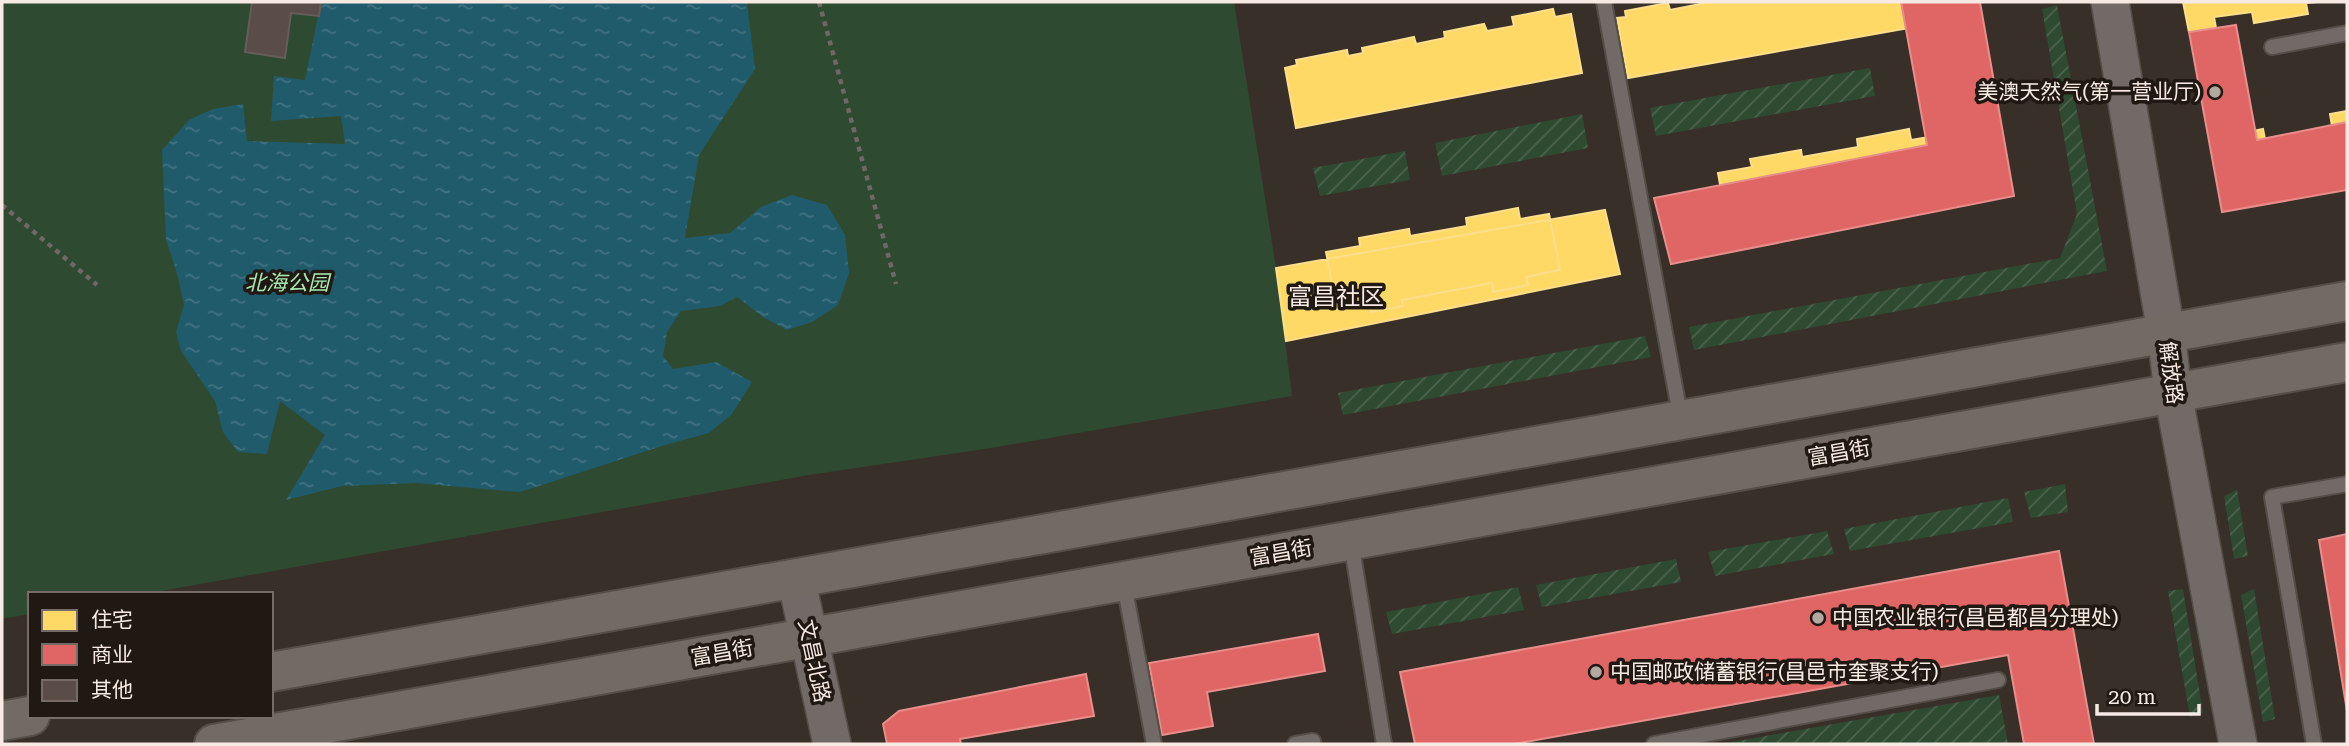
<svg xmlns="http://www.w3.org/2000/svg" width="2349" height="746" viewBox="0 0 2349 746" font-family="'Roboto Serif','Noto Sans SC',serif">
	<defs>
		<pattern id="garden-furrows" width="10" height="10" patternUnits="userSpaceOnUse" patternTransform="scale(1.75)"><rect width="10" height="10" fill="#2e4a31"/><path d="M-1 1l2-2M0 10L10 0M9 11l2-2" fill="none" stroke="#4d644f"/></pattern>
		<pattern id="water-ripples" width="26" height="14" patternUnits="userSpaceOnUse" patternTransform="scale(1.75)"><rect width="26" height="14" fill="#205b6c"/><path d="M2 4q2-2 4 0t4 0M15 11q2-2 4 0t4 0" fill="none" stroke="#417381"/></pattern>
	</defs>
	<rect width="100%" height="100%" fill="#382f28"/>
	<path fill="#2e4a31" d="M2 2H1234L1276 268 1292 396 991 448 809 475 145 594H30V614L2 619Z"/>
	<path fill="url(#garden-furrows)" d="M2057 5 2107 271 1694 350 1689 327 2060 258 2077 214 2042 9Z
		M1870 68 1875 96 1656 136 1650 108Z
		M1582 114 1588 148 1442 176 1435 143Z
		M1405 151 1410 180 1320 196 1313 168Z
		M1645 336 1651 357 1343 415 1338 393Z
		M2065 484 2068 512 2031 518 2024 492Z
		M2237 490 2248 556 2234 559 2224 496Z
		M2008 498 2013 522 1850 551 1844 529Z
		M1827 531 1834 554 1715 576 1708 552Z
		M1676 559 1681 582 1542 607 1536 585Z
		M1518 587 1524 610 1392 634 1386 612Z
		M2183 589 2203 713 2190 717 2168 591Z
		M2254 589 2275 719 2263 722 2241 595Z
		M1999 695 2008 744H1720Z"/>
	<path fill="url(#water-ripples)" d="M321 2H747L755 69 699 155 685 238 730 233 761 207 792 195 827 205 845 235 849 273 838 305 812 322 787 330 763 317 737 297 720 306 681 311 667 332 663 356 673 369 716 362 752 382 732 414 709 433 665 445 520 492 416 483 342 486 286 500 325 435 280 401 267 454 238 452 223 432 215 401 181 351 176 332 184 305 178 277 166 239 162 150 189 120 213 109 243 104 247 141 345 144 341 116 271 121 274 76 305 80Z"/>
	<path fill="#ffd966" stroke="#fcde8b" stroke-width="2" d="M1710 2H1940L1943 22 1628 78 1617 18 1626 17 1625 11 1668 3 1670 10Z
		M2183 2H2317L2306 3 2308 14 2254 23 2252 12 2214 17 2216 28 2189 32Z
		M1553 9 1555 17 1571 14 1582 73 1296 128 1285 68 1297 65 1296 60 1347 50 1348 56 1363 53 1362 48 1414 37 1416 44 1445 38 1444 32 1484 24 1487 31 1514 26 1512 17Z
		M2347 111V184L2268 199 2265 183 2253 186 2255 200 2232 203 2221 148 2246 143 2243 133 2263 129 2265 139 2332 126 2330 114Z
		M1909 129 1911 140 1941 135 1951 192 1918 198 1920 206 1885 213 1884 204 1793 220 1795 227 1763 233 1761 224 1728 230 1718 173 1752 167 1750 159 1801 150 1802 157 1858 147 1857 139Z
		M1518 208 1520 219 1549 214 1560 270 1526 277 1528 285 1493 292 1492 283 1402 300 1403 306 1371 312 1370 304 1337 309 1326 252 1360 246 1359 238 1409 229 1410 236 1467 226 1466 218Z
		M1605 210 1620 274 1286 341 1276 268Z
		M2012 572 2014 580 2029 577 2041 638 2029 641 2027 633 1985 642 1987 650 1962 654 1961 646 1924 653 1926 661 1898 666 1896 657 1848 667 1850 676 1839 678 1827 618 1846 614 1844 606 1877 600 1879 606 1909 601 1908 593 1945 586 1947 593 1977 587 1976 579Z
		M1745 623 1747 633 1762 630 1773 691 1761 693 1760 684 1717 692 1718 701 1693 705 1692 697 1651 704 1653 713 1634 717 1621 649 1640 646 1639 639 1677 632 1679 642 1710 636 1709 630Z
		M1540 654 1541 664 1556 661 1567 722 1556 724 1554 715 1511 723 1512 732 1487 737 1486 728 1445 736 1447 744H1427L1416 680 1434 677 1433 670 1472 664 1473 673 1504 667 1503 661Z"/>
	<path fill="#e06666" stroke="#e78e8b" stroke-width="2" d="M1901 2H1980L2014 196 1671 264 1654 198 1927 145Z
		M2236 25 2257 140 2347 122V190L2222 212 2189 32Z
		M2347 534V711L2319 540Z
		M2059 551 2094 744H2024L2008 655 1514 744H1415L1400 672Z
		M1318 634 1325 671 1207 692 1213 726 1162 735 1149 663Z
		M1086 674 1094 716 960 739 961 744H887L883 724 899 711Z"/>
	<path fill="#5a4c46" stroke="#655d58" stroke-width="2" d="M252 2H321L319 16 291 13 285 58 245 52Z"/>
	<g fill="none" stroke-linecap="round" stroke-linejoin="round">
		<defs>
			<path id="service" d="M1604 2 1681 420
				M2272 47 2347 33
				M1351 542 1384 744
				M1124 584 1154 744
				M1295 744 1313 741
				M1654 744 1998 680
				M2314 744 2272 497 2347 484"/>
			<path id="tertiary" d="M2110 2 2166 332 2173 393 2238 744
				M796 578 832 744"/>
			<path id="primary" d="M271 672 2347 301
				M2 721 30 716
				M214 744 2347 362"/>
		</defs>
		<use href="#service" stroke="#554d47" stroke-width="18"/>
		<use href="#tertiary" stroke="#554d47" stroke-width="40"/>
		<use href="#primary" stroke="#554d47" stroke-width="42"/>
		<path stroke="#6f6864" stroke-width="4.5" stroke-dasharray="5 5" stroke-linecap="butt" d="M819 2 896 284
			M2 205 97 285"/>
		<use href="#service" stroke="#726a66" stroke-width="14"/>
		<use href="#tertiary" stroke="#726a66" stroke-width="37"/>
		<use href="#primary" stroke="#746a64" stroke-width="38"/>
	</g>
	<g fill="#b4a9a1" stroke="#201812" stroke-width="2.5">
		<circle cx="2215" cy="92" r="7"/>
		<circle cx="1818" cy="618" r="7"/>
		<circle cx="1596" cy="672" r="7"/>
	</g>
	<g text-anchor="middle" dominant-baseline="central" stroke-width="7" stroke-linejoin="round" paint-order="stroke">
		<g font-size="21" fill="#f6eae2" stroke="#201812" text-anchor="start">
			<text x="2201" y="92" text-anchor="end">美澳天然气(第一营业厅)</text>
			<text x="1832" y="618">中国农业银行(昌邑都昌分理处)</text>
			<text x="1610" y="672">中国邮政储蓄银行(昌邑市奎聚支行)</text>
		</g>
		<g font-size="21" font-style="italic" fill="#a7e8b0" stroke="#201812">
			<text x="287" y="283">北海公园</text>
		</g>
		<g font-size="21" fill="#f6eae2" stroke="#201812">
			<text transform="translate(2171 373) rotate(82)">解放路</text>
			<text transform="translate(1839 453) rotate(-10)">富昌街</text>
			<text transform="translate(1281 553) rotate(-10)">富昌街</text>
			<text transform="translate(722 653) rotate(-10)">富昌街</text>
			<text transform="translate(814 661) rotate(78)">文昌北路</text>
		</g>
		<g font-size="24" fill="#f6eae2" stroke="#201812">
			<text x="1336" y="297">富昌社区</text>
		</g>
	</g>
	<rect width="2349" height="746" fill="none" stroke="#f6eae2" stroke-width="7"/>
	<rect x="28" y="592" width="245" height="126" fill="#201812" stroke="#766c65" stroke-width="2"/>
	<rect x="42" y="610" width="35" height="21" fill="#ffd966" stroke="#766c65" stroke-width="2"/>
	<text x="91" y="627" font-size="21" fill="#f6eae2">住宅</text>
	<rect x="42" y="644" width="35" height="21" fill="#e06666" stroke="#766c65" stroke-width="2"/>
	<text x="91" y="662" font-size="21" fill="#f6eae2">商业</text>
	<rect x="42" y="680" width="35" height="21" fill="#5a4c46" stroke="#766c65" stroke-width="2"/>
	<text x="91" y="697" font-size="21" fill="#f6eae2">其他</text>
	<path d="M2097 704v10h102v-10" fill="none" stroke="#f6eae2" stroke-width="3.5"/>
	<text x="2108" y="704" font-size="21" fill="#f6eae2" stroke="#201812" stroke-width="5" paint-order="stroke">20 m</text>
</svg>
